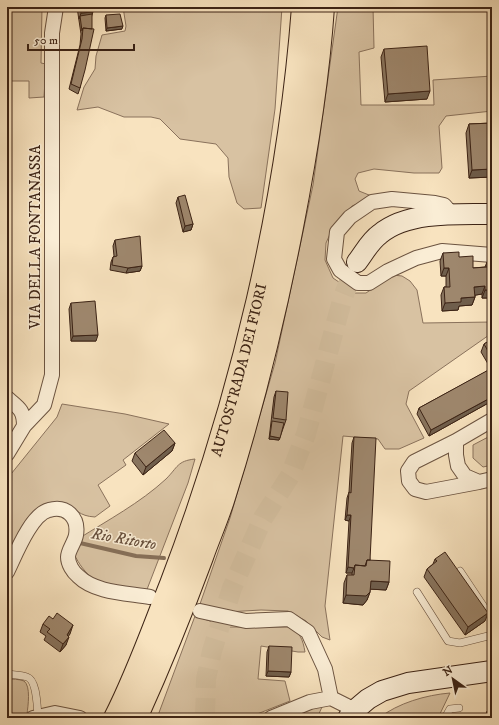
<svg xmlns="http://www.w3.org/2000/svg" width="499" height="725" viewBox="0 0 499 725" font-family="'IM FELL DW Pica',serif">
	<rect width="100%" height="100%" fill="#f8e3bf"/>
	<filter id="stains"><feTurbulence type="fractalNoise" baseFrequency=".005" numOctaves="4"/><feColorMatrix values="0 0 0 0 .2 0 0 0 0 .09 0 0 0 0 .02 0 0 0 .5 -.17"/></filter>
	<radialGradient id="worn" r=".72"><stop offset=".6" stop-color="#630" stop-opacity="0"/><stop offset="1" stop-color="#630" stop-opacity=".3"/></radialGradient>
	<path fill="#d8c2a2" stroke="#8a725c" d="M7 7H42L41 63 46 64 44 97 29 98V81H7Z
		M123 7H282L275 109 261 208 244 209 237 203 229 177 228 158 216 144 180 139 160 119 151 117H124L98 107 77 110 84 87 95 69 96 56 102 35 125 31 126 26Z
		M338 7H373L374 48 359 52 361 105H434L433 80 492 76V111L446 116 439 126 442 168 439 173H414L374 169 358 173 355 179 359 191 374 197 352 206 334 225 326 243 325 260 333 278 355 293H366L393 275 402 276 410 281 417 290 423 323 492 322V333L409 391 406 404 424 438 399 449H385L378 439 343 436 325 606 330 640 322 637 306 621 288 611 261 610 227 612 200 604 230 518 275 363 313 185Z
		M62 404 125 414 169 424 123 460 126 465 98 485 110 506 95 517C78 516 78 509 64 504 62 503 58 503 55 503 28 502 17 537 7 557V479L57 417Z
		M492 435V465L483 467 473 458V445Z
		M195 459 188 483 146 592C134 589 104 584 94 579 85 573 79 564 74 554L78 539C108 520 140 503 166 479 178 467 177 461 195 459Z
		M195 616 228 627H288C300 631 303 640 305 652H298L261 646 258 679 285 681 290 701 247 718H157Z
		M7 679C12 679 19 679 24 681 31 686 28 706 27 714L19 718H7Z
		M450 693 438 718H379C398 703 426 695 450 693Z
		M319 703 322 707 317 718H286Z"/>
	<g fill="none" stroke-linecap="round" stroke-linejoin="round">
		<path stroke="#866f58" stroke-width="4" d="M80 543 136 556 164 558"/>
		<path stroke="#d2bd9d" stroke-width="20" stroke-dasharray="20 10" stroke-linecap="butt" d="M205 718 206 679 212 651 232 588 263 518 290 476 306 434 343 297 357 262"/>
		<defs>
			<path id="lane" d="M460 571 492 619
				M417 592 448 641 460 643 492 635
				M7 674C13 675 21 675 27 677 37 680 37 706 38 716
				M445 718 450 709 459 708"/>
			<path id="street" d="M452 214 444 205 435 203 392 199 372 202 350 217 337 232 334 259 340 270 358 283H369L388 271 416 258 442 251 492 255
				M7 398C19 408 24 410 24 426
				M492 420 456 441V455L458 466 465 476 479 482 492 479
				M456 441 414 462 408 471 409 481 415 489 426 492 479 482
				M7 454 24 426 44 405 52 375V33L56 7
				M7 572C15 556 31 514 49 510 66 505 79 517 76 535 75 542 68 550 68 557 68 564 73 572 78 576 95 593 127 593 150 597
				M200 611 246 621 289 619 308 632 325 669 331 698
				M33 718 55 713 80 718
				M271 718 310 702 331 698 355 710"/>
			<path id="secondary" d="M357 262C364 253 370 241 380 234 407 211 458 214 492 214
				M348 718 355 710 368 699 382 691 408 683 492 671"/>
			<g id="highway">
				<path id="s1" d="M115 718C137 675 153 629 171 584 241 401 288 203 303 7"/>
				<path d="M136 718C160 665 182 611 202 557 209 537 218 517 224 497 252 409 274 319 292 227 306 155 318 81 323 7"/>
			</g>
		</defs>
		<use href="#lane" stroke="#6b5340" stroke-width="8"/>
		<use href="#street" stroke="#6b5340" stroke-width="16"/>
		<use href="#secondary" stroke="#3c2315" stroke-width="22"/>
		<use href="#highway" stroke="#3c2315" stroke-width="24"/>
		<use href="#lane" stroke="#faedd5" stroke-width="7"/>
		<use href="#street" stroke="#faedd5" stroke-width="14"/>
		<use href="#secondary" stroke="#faedd5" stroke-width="20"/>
		<use href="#highway" stroke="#f8e3bf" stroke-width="22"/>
	</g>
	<path fill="#88745e" stroke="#3c2315" d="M77 7H93L92 14 80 88 78 94 69 89 80 45 81 34Z
		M106 15 122 29 106 31 105 18Z
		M384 49 427 99 385 102 381 57Z
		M492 123V177L469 178 466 133 469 124Z
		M178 197 193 224 191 230 183 232 176 203Z
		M115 240 142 266 140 271 126 273 110 270 111 262 113 257 114 256 113 246Z
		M443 253 459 257 473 268 485 267 487 262H492V298H482V294L475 295V297L472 305 459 306 458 310 442 311 441 295 444 287H446V276H441L440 261Z
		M71 303 96 341H71L69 309Z
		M492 339V401L429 436 417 414 419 408 491 369 481 352 484 344Z
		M276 391 286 420 279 440 269 439 274 397Z
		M354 437 370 560 389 582 386 590 370 589V592L367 600 363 605 343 603 344 583 347 575H352V573H346L349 521 345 520 347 498 349 492 352 443Z
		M175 443 172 451 143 475 132 461 135 453Z
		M435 559 485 621 465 635 424 577 427 569 433 564Z
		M53 619 70 634 68 636 66 645 60 652 44 640 46 636 40 632 43 624Z
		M269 646 291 672 289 677 266 676 267 652Z"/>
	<path fill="#6f5e4c" stroke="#3c2315" d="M93 12 91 17 80 16 79 19 81 13Z
		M123 26 122 29 106 31 107 28Z
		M430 91 427 99 385 102 388 94Z
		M492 169V177L469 178 472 170Z
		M193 224 191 230 183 232 185 226Z
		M142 266 140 271 126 273 128 268Z
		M444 268H449L446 276H441Z
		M485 286 482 294 471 296 474 287Z
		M485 290H492V298H482Z
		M475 297 472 305 459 306 458 310 442 311 445 303 461 298Z
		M98 335 96 341H71L73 336Z
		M492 397V401L429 436 431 430Z
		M270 436 280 438 279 440 269 439Z
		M175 443 172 451 143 475 146 467Z
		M347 515H351L349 521 345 520Z
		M348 567 354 568 352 573H346Z
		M371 581 389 582 386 590 368 589Z
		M370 592 367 600 363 605 343 603 346 595Z
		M488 613 485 621 465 635 468 627Z
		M73 625 70 634 64 643 67 635Z
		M69 637 66 645 60 652 63 644Z
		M268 671 291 672 289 677 266 676Z"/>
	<path fill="#9e876d" stroke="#3c2315" d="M80 7H93V12L81 13Z
		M92 14V29L83 28 82 31 80 16Z
		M120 14 123 26 107 28 106 15Z
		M83 28 94 29 85 70 80 88 71 84 82 39Z
		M427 46 430 91 388 94 384 49Z
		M492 123V169L472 170 469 124Z
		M185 195 193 224 185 226 178 197Z
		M140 236 142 266 128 268 112 265 113 257 117 256 115 240Z
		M459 252V257L473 256V268L487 267V262H492V290H485V286L474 287 475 297 461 298V302L445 303 444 287H450L449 268H444L443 253Z
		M95 301 98 335 73 336 71 303Z
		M492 339V358L484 344Z
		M492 368V397L431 430 419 408Z
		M276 391 288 392 286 420 273 418Z
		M272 421 284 423 280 438 270 436Z
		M164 430 175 443 146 467 135 453Z
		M354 437 376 438 370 560H367L365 566 355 565 354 568 348 567 351 515H347L349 492 351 493Z
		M445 552 488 613 468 627 427 569 437 561 435 559Z
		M367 560 390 561 389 582 371 581 370 592 366 596 346 595 347 575H354L355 565 366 566Z
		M57 613 73 625 67 635 69 637 63 644 47 632 50 629 43 624 49 616 53 619Z
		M269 646 292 647 291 672 268 671Z
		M487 711 492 712V718H485Z"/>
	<g text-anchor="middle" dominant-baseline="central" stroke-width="3" stroke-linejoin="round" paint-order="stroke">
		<g font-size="15" fill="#3c2315" stroke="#faedd5">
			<text transform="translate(35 237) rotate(-90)">VIA DELLA FONTANASSA</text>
			<text stroke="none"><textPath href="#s1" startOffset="370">AUTOSTRADA DEI FIORI</textPath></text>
		</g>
		<g font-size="16" font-style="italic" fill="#674f3c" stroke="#faedd5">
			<text transform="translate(124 539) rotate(10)">Rio Ritorto</text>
		</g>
	</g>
	<rect width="499" height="725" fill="none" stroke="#f8e3bf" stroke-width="24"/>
	<rect x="8" y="8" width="483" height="709" fill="none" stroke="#3c2315" stroke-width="2"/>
	<rect x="12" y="12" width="475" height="701" fill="none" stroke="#3c2315"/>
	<g transform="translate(453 679) rotate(327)" stroke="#faedd5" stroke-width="3" paint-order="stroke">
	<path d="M0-3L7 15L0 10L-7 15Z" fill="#3c2315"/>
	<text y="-6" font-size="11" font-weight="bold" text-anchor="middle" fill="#3c2315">N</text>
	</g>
	<path d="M28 44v6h106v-6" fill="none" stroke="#3c2315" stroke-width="2"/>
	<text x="34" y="44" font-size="12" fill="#3c2315" stroke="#faedd5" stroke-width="3" paint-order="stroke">50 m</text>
	<rect width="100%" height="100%" filter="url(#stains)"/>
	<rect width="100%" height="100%" fill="url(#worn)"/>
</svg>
